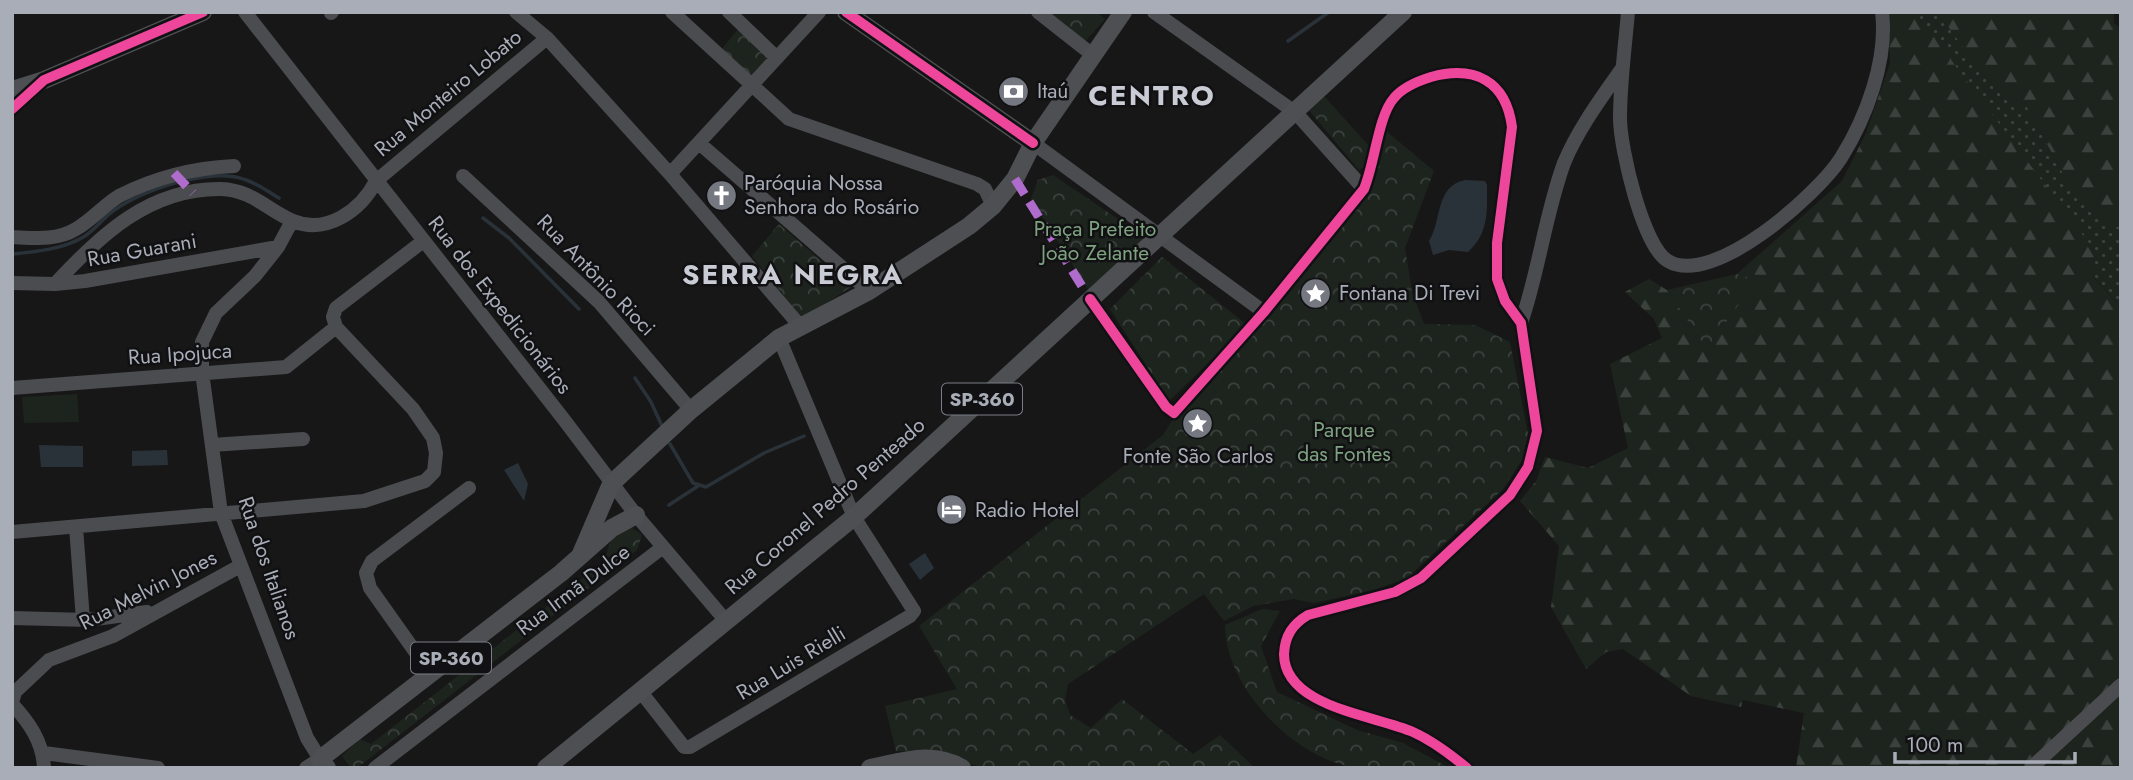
<svg xmlns="http://www.w3.org/2000/svg" width="2133" height="780" viewBox="0 0 2133 780" font-family="Jost,sans-serif">
	<defs>
		<pattern id="grass-dots" width="8" height="8" patternUnits="userSpaceOnUse" patternTransform="scale(1.75)"><rect width="8" height="8" fill="#1d241e"/><path d="M2 2h.1M6 6h.1" fill="none" stroke="#3b413d" stroke-width="1.8" stroke-linecap="round"/></pattern>
		<pattern id="forest-firs" width="22" height="20" patternUnits="userSpaceOnUse" patternTransform="scale(1.75)"><rect width="22" height="20" fill="#1d241e"/><path d="M5 1l3.5 6h-7zM16 11l3.5 6h-7z" fill="#3b413d"/></pattern>
		<pattern id="park-crowns" width="20" height="18" patternUnits="userSpaceOnUse" patternTransform="scale(1.75)"><rect width="20" height="18" fill="#1d241e"/><path d="M2 6a3 3 0 1 1 6 0M12 15a3 3 0 1 1 6 0" fill="none" stroke="#3b413d"/></pattern>
	</defs>
	<rect width="100%" height="100%" fill="#171717"/>
	<path fill="url(#grass-dots)" d="M1914 12H1937L1995 89 2027 107 2066 179 2110 230 2121 225V308L2093 276Z"/>
	<path fill="url(#forest-firs)" d="M1888 12H1915L2095 251 2093 277 2121 308V768H1796L1804 713 1743 700 1741 707 1691 696 1623 649 1606 652 1586 669 1551 607 1559 546 1520 501 1536 481 1545 457 1588 468 1628 448 1610 364 1662 338 1654 319 1625 292 1649 279 1667 290 1707 348 1755 280 1737 274 1842 181 1866 133 1890 63Z
		M1937 12H2114V23L2121 29V225L2110 231 2066 179 2027 107 1995 89Z"/>
	<path fill="url(#park-crowns)" d="M1042 12H1097L1105 19 1082 45Z
		M740 27 771 57 752 78 721 50Z
		M1323 95 1370 147 1369 164 1359 170 1307 108Z
		M1386 131 1434 171 1405 248 1412 292 1424 324 1475 325 1510 342 1528 434 1522 460 1503 489 1407 578 1374 590 1314 603 1294 599 1253 606 1224 621 1204 594 1068 684 1065 700 1070 715 1091 728 1122 699 1193 754 1220 735 1255 768H984L930 753 896 751 885 706 957 689 919 626 1163 435 1173 419 1364 194 1382 154Z
		M1053 175 1146 238 1089 291 1031 199 1038 180Z
		M779 224 851 287 802 319 752 256Z
		M1162 257 1247 325 1169 401 1110 309Z
		M1737 274 1756 280 1707 349 1667 290Z
		M631 527 642 535 637 550 357 768H351L342 756 360 739 371 744 605 561C608 545 613 530 631 527Z
		M1262 609 1280 611 1261 646 1277 692 1357 730 1403 743 1450 768C1420 768 1388 771 1358 768 1296 761 1225 688 1225 625Z"/>
	<path fill="#1d241e" d="M77 394 79 422 24 423 22 397Z"/>
	<path fill="#2a3239" d="M1465 180 1485 181 1487 185C1487 211 1489 233 1468 252L1449 250 1433 255 1429 241C1442 221 1435 186 1465 180Z
		M39 445 83 446V467H41Z
		M167 450 168 465 132 466V451Z
		M518 463 528 484 524 501 504 470Z
		M925 553 934 568 920 580 909 564Z"/>
	<g fill="none" stroke-linecap="round" stroke-linejoin="round">
		<path stroke="#2a3239" stroke-width="3.5" d="M1288 41 1329 12
			M483 218 509 238 579 309
			M12 254C35 252 65 249 85 236 96 229 103 218 113 211 143 190 211 166 246 180 258 184 269 192 279 198
			M635 378 651 402 662 426
			M670 444 693 483 706 487 764 453 804 436
			M669 505 698 486"/>
		<path stroke="#4b4c50" stroke-width="14" d="M245 12 565 421 636 515 726 621
			M516 12 547 38 670 174 801 327
			M672 12 789 119 977 184 985 189 993 206
			M729 12 776 57
			M1038 12 1094 56
			M1154 12 1296 113 1364 189
			M1628 12C1625 47 1620 83 1620 118 1620 148 1643 247 1668 261 1713 288 1818 194 1841 158 1866 118 1888 60 1882 12
			M331 13 332 12
			M12 109 43 81
			M699 143 869 291
			M1033 143 1264 312
			M670 174 819 12
			M463 176 599 302 691 410
			M292 221 278 247 255 276 216 313 202 342V372L221 513 307 738 320 759 306 768
			M12 237C34 238 56 241 76 229 92 220 104 205 119 196 156 177 193 168 234 166
			M12 283 55 284 85 281 278 247
			M55 284C100 235 150 188 221 189 252 190 267 210 293 221 327 235 361 210 376 181L547 38
			M1090 299 1166 407 1174 413 1264 312 1364 189C1375 163 1378 116 1394 98 1403 87 1418 81 1431 77 1475 65 1506 81 1512 127L1497 243V279L1505 301 1521 323 1537 431 1528 467 1510 495 1421 578 1395 592 1308 615C1293 624 1285 635 1284 654 1284 707 1374 715 1413 732 1433 741 1450 754 1467 768
			M1521 323C1539 271 1545 215 1564 163 1578 129 1602 97 1623 67
			M12 388 286 367 336 327
			M212 445 303 439
			M76 527 83 620
			M12 532 364 501 425 481 434 472 436 453 433 438 413 409 336 327 333 317 336 308 422 242
			M12 618 88 620 147 612
			M431 674 370 588 366 573 372 561 469 488
			M641 692 684 747H690L910 616 914 611 854 517 779 338
			M12 703 15 692 49 660 113 636 240 566
			M12 704C29 722 43 742 44 768
			M44 753 158 768
			M375 768 663 547
			M2031 768 2121 685"/>
		<path stroke="#4d4f52" stroke-width="18" d="M846 12 1033 143
			M12 90 44 80 203 12
			M580 556 611 484 691 410 779 338 869 291 969 226 993 206 1015 179 1033 143 1123 12
			M327 768 320 759 561 573 612 528 636 515
			M546 768 854 517 1403 12
			M870 768C902 762 931 750 962 768"/>
		<path stroke="#b06ccc" stroke-width="9" stroke-dasharray="18 9" stroke-linecap="butt" d="M174 173 193 193
			M1015 179 1090 299"/>
		<defs>
			<path id="cycleway" d="M846 12 1033 143
				M12 109 44 80 203 12
				M1090 299 1166 407 1174 413 1264 312 1364 189C1375 163 1378 116 1394 98 1403 87 1418 81 1431 77 1475 65 1506 81 1512 127L1497 243V279L1505 301 1521 323 1537 431 1528 467 1510 495 1421 578 1395 592 1308 615C1293 624 1285 635 1284 654 1284 707 1374 715 1413 732 1433 741 1450 754 1467 768"/>
		</defs>
		<use href="#cycleway" stroke="#111113" stroke-width="15"/>
		<use href="#cycleway" stroke="#ed469a" stroke-width="10"/>
	</g>
	<defs>
		<symbol id="bank-disc" viewBox="-11 -11 22 22"><circle r="9.5" fill="#757880" stroke="#111113"/><path d="M-6-4H6V4H-6ZM0-2.3a2.3 2.3 0 1 0 0 4.6a2.3 2.3 0 1 0 0-4.6Z" fill="#fff"/></symbol>
		<symbol id="church-disc" viewBox="-11 -11 22 22"><circle r="9.5" fill="#757880" stroke="#111113"/><path d="M-1.2-6h2.4v3.5h3.3v2.4h-3.3V6h-2.4V-.1h-3.3v-2.4h3.3Z" fill="#fff"/></symbol>
		<symbol id="sight-disc" viewBox="-11 -11 22 22"><circle r="9.5" fill="#757880" stroke="#111113"/><path d="M0-6L1.8-2.2L6-1.7L2.9 1.2L3.7 5.4L0 3.3L-3.7 5.4L-2.9 1.2L-6-1.7L-1.8-2.2Z" fill="#fff"/></symbol>
		<symbol id="hotel-disc" viewBox="-11 -11 22 22"><circle r="9.5" fill="#757880" stroke="#111113"/><path d="M-6-4.5h1.5V1H6V5H4.5V3h-9V5H-6ZM-4 0a1.8 1.8 0 1 1 3.6 0ZM.5 0V-2.5h3Q6-2.5 6 0Z" fill="#fff"/></symbol>
	</defs>
	<g fill-rule="evenodd">
		<use href="#bank-disc" x="996" y="74" width="35" height="35"/>
		<use href="#church-disc" x="704" y="178" width="35" height="35"/>
		<use href="#sight-disc" x="1298" y="276" width="35" height="35"/>
		<use href="#sight-disc" x="1180" y="406" width="35" height="35"/>
		<use href="#hotel-disc" x="934" y="492" width="35" height="35"/>
	</g>
	<g text-anchor="middle" dominant-baseline="central" stroke-width="5" stroke-linejoin="round" paint-order="stroke">
		<g fill="#111113" stroke="#7b7e86" stroke-width="2">
			<rect x="942" y="383.5" width="80" height="31" rx="5"/>
			<rect x="411" y="642.5" width="80" height="31" rx="5"/>
		</g>
		<g font-size="19" font-weight="bold" fill="#a8adb8">
			<text x="982" y="399">SP-360</text>
			<text x="451" y="658">SP-360</text>
		</g>
		<g font-size="21" fill="#a8adb8" stroke="#111113" text-anchor="start">
			<text x="1037" y="91">Itaú</text>
			<text x="744" y="183">Paróquia Nossa<tspan x="744" dy="24">Senhora do Rosário</tspan></text>
			<text x="1339" y="293">Fontana Di Trevi</text>
			<text x="1198" y="456" text-anchor="middle">Fonte São Carlos</text>
			<text x="975" y="510">Radio Hotel</text>
		</g>
		<g font-size="21" fill="#a8adb8" stroke="#111113">
			<text transform="translate(448 93) rotate(-40)">Rua Monteiro Lobato</text>
			<text transform="translate(142 250) rotate(-10)">Rua Guarani</text>
			<text transform="translate(596 275) rotate(46)">Rua Antônio Rioci</text>
			<text transform="translate(500 305) rotate(52)">Rua dos Expedicionários</text>
			<text transform="translate(180 354) rotate(-4)">Rua Ipojuca</text>
			<text transform="translate(825 506) rotate(-41)">Rua Coronel Pedro Penteado</text>
			<text transform="translate(269 568) rotate(71)">Rua dos Italianos</text>
			<text transform="translate(148 590) rotate(-27)">Rua Melvin Jones</text>
			<text transform="translate(573 590) rotate(-37)">Rua Irmã Dulce</text>
			<text transform="translate(791 663) rotate(-31)">Rua Luis Rielli</text>
		</g>
		<g font-size="21" fill="#7fa381" stroke="#111113">
			<text x="1095" y="229">Praça Prefeito<tspan x="1095" dy="24">João Zelante</tspan></text>
			<text x="1344" y="430">Parque<tspan x="1344" dy="24">das Fontes</tspan></text>
		</g>
		<g font-size="28" font-weight="bold" letter-spacing="2" fill="#c9ccd4" stroke="#111113">
			<text x="1152" y="95">CENTRO</text>
			<text x="793" y="274">SERRA NEGRA</text>
		</g>
	</g>
	<rect width="2133" height="780" fill="none" stroke="#a8adb8" stroke-width="28"/>
	<path d="M1895 752v10h180v-10" fill="none" stroke="#a8adb8" stroke-width="3.5"/>
	<text x="1906" y="752" font-size="21" fill="#a8adb8" stroke="#111113" stroke-width="5" paint-order="stroke">100 m</text>
</svg>
